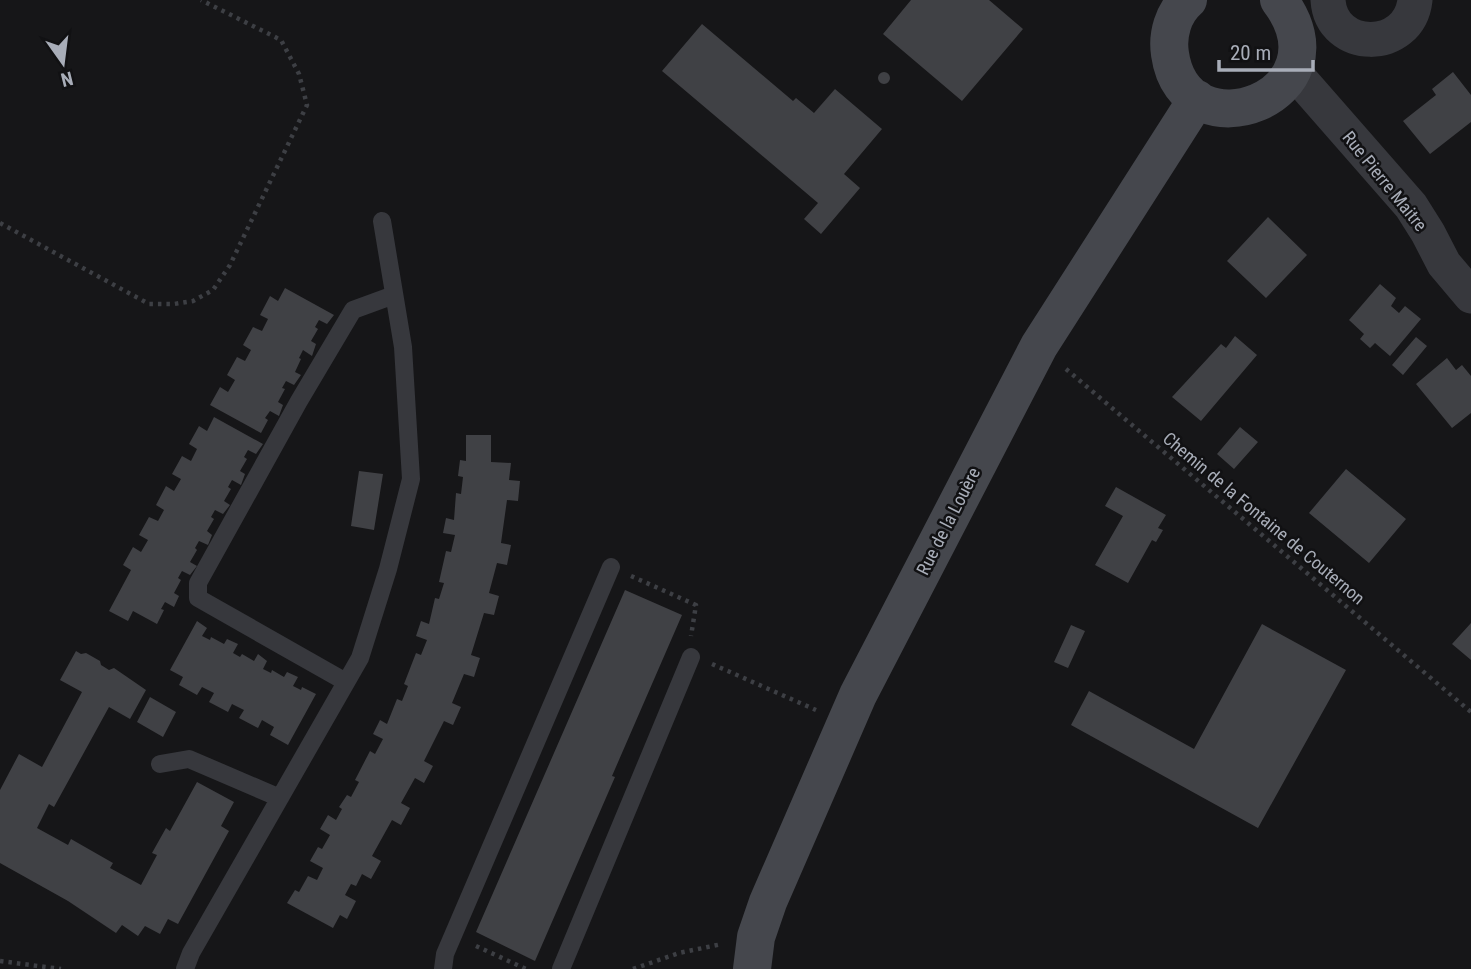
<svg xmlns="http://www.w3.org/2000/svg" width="1471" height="969" viewBox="0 0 1471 969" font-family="'Roboto Condensed',sans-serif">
	<rect width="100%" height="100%" fill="#161618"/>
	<path fill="#404145" d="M911 0H989L1023 29 962 101 883 34Z
		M702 24 793 101 796 98 814 113 835 89 882 129 844 174 860 188 821 234 804 219 818 203 662 71Z
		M878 78a6 6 0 1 1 12 0a6 6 0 1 1-12 0Z
		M1453 72 1471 95V122L1430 154 1403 121 1436 95 1432 89Z
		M1268 217 1307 255 1266 298 1227 261Z
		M1380 284 1396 298 1391 306 1399 313 1405 306 1421 319 1390 356 1375 343 1370 348 1360 339 1364 334 1349 320Z
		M285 288 334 315 327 324 319 320 315 327 318 329 311 341 316 344 312 356 303 350 299 358 301 359 295 372 301 375 294 385 286 381 282 388 285 389 278 402 283 405 279 416 270 411 265 418 268 420 261 433 210 405 220 387 228 392 235 380 227 375 237 357 245 361 251 350 243 345 253 327 262 331 268 319 260 315 270 296 278 301Z
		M1235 336 1257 355 1201 421 1172 397 1221 344 1226 348Z
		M1416 337 1427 346 1403 375 1392 365Z
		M1447 358 1456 370 1462 365 1471 376V413L1452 428 1416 384Z
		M214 417 263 444 256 454 248 450 244 457 247 459 240 471 245 474 241 485 232 480 228 487 231 489 224 501 230 505 223 514 215 510 211 517 214 519 207 531 212 535 208 545 199 541 195 548 197 550 190 562 197 566 190 575 182 571 178 578 181 580 174 593 179 596 174 607 165 602 161 609 164 610 157 624 133 611 128 621 109 611 131 570 123 565 133 547 141 552 148 540 139 535 149 517 158 521 164 510 156 505 166 486 174 491 181 479 172 474 182 456 191 461 197 449 189 444 199 426 207 431Z
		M1240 427 1258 442 1234 469 1217 454Z
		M466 435H491V462L511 463 509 480 520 481 518 501 507 500 501 543 511 545 507 565 497 563 489 593 499 596 494 615 484 613 471 655 480 658 474 677 464 674 452 703 461 707 453 725 444 721 424 761 433 766 424 783 415 778 401 803 410 808 401 825 392 820 372 856 381 861 371 879 362 874 356 886 351 884 345 895 356 901 347 919 340 915 333 928 287 903 295 890 299 892 308 876 317 880 323 868 310 861 318 847 322 849 330 835 320 829 328 815 336 820 342 809 339 807 347 795 351 797 359 782 355 780 370 751 375 754 383 739 373 734 380 720 387 724 397 699 402 701 408 686 404 684 416 653 421 655 427 640 416 636 421 621 429 624 435 598 439 599 444 583 439 582 446 551 451 552 455 535 443 533 446 518 454 520 456 493 461 494 463 477 458 476 460 460 466 461Z
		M1346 469 1406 519 1369 563 1309 513Z
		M359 471 383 474 374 530 351 526Z
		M1116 487 1166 515 1158 528 1163 530 1156 542 1152 540 1128 583 1095 565 1123 516 1105 506Z
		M625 590 682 615 612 776 615 777 535 961 476 932Z
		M197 621 207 628 202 636 210 640 211 637 224 644 227 639 238 644 233 653 240 657 242 654 254 661 258 654 267 661 263 669 271 673 272 670 284 677 287 672 298 677 293 686 301 690 302 687 316 694 288 745 270 735 274 727 262 720 258 728 239 718 244 710 232 704 228 712 209 702 214 693 202 687 197 695 179 685 183 677 170 670Z
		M1471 623V660L1452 644Z
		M1262 624 1346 670 1258 828 1071 725 1089 691 1194 749Z
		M1071 625 1085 631 1068 668 1054 662Z
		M76 651 81 654 86 653 100 661 101 665 109 670 114 668 146 690 130 719 109 707 54 807 49 804 37 828 68 845 71 839 113 863 110 868 141 885 157 855 152 853 166 828 170 831 197 782 234 802 221 826 229 831 178 924 168 919 160 934 145 926 138 936 122 925 116 933 68 901 0 863V790L19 754 42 767 82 692 60 680Z
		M150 697 176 712 163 737 137 722Z"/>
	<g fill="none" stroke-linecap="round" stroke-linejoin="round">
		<path stroke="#3d3f44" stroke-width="4.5" stroke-dasharray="3.5 5" stroke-linecap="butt" d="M0 223 149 304H174L193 301 213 290 230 265 307 105 299 74 281 40 201 0
			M1066 369 1471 712
			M631 576 696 605 691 636
			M712 664 816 710
			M476 946 526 969
			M0 961 61 969
			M633 969 679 953 722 944"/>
		<path stroke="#37383d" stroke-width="18" d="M346 682 198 598V583L299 401 353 310 394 295
			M160 764 189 759 280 798
			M185 969 191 953 360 658 388 569 411 479 403 347 382 221
			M443 969 445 954 611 567
			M561 969 691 657"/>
		<path stroke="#37383d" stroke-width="35" d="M1328 0C1331 52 1409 53 1415 0
			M1292 70 1411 206 1428 233 1444 264 1471 296"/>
		<path stroke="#45474d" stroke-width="38" d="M1188 0C1173 13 1167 35 1170 54 1185 159 1352 96 1279 0
			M752 969 756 937 768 902 858 695 1039 346 1197 99"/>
	</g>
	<g text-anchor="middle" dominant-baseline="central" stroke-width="5" stroke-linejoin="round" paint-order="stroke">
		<g font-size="18" fill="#a8adb8" stroke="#111113">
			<text transform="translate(1385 181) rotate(51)">Rue Pierre Maitre</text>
			<text transform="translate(1264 518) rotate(40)">Chemin de la Fontaine de Couternon</text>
			<text transform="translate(948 521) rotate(-63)">Rue de la Louère</text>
		</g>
	</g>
	<g transform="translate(63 63) rotate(166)" stroke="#111113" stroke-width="5" paint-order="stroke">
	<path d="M0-5L12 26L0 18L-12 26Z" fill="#a8adb8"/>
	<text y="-10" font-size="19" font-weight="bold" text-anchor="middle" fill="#a8adb8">N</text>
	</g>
	<path d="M1219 60v10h94v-10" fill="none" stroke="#a8adb8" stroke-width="3.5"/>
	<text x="1230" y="60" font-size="21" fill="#a8adb8" stroke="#111113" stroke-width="5" paint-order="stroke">20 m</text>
</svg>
